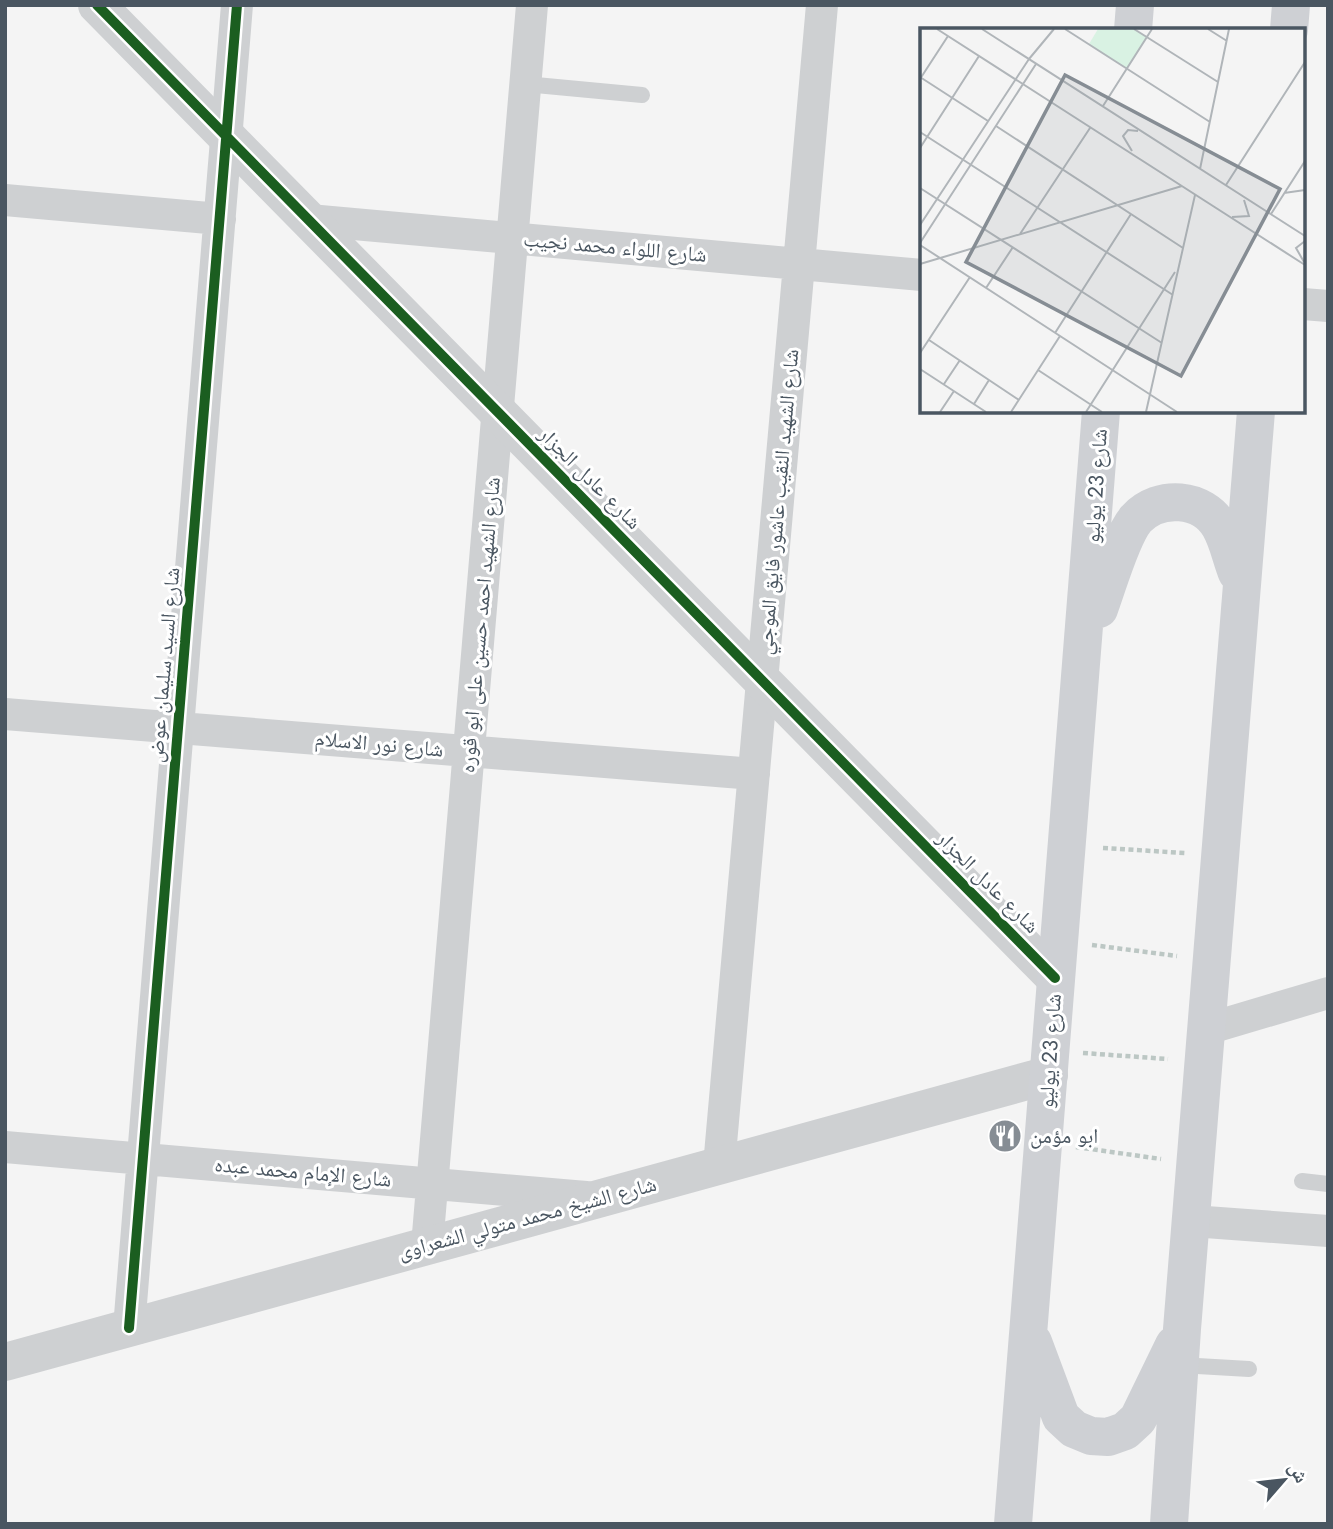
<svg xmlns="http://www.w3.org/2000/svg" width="1333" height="1529" viewBox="0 0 1333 1529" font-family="Jost,'Noto Naskh Arabic',sans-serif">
	<rect width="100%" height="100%" fill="#f4f4f4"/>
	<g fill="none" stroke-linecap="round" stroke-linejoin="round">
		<path stroke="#bcc7c4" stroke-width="4.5" stroke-dasharray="5 3.5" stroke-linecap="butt" d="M1103 848 1185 853
			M1092 945 1177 956
			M1083 1053 1168 1059
			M1076 1147 1161 1159"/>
		<path stroke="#ced0d2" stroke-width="16" d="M525 84 642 95
			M1302 1181 1328 1184
			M1180 1365 1249 1369"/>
		<path stroke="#ced0d2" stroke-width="32" d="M5 200 220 219
			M309 220 922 275
			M1303 304 1328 306
			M5 714 754 774
			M1207 1029 1328 993
			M5 1147 586 1197
			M719 1166 822 5
			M1192 1221 1328 1231
			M427 1246 532 5
			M129 1328 237 5"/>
		<path stroke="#ced0d2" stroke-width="38" d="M97 5 1055 978
			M5 1362 1049 1075"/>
		<path stroke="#ced0d4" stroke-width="38" d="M1133 30 1135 5
			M1289 30 1291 5
			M1099 609C1108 585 1121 537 1136 519 1159 494 1203 497 1220 527 1228 541 1231 558 1237 573
			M1033 1342 1061 1417 1074 1429 1091 1436 1108 1437 1125 1431 1138 1419 1174 1345
			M1013 1524 1101 411
			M1169 1524 1182 1329 1256 411"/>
		<defs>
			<path id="cycleway" d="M97 5 1055 978
				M129 1328 237 5"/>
		</defs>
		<use href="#cycleway" stroke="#fff" stroke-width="15"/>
		<use href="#cycleway" stroke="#1b5e20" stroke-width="10"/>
	</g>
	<defs>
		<symbol id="restaurant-disc" viewBox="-11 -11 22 22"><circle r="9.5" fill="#868d94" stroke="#fff"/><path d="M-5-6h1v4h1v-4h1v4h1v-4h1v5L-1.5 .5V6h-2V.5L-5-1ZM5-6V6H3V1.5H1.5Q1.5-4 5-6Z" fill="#fff"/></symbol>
	</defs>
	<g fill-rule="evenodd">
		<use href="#restaurant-disc" x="986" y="1117" width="38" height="38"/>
	</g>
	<g text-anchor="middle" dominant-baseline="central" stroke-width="6" stroke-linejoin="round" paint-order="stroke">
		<g font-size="21" fill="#4a5661" stroke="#fff">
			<text transform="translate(615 247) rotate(5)">شارع اللواء محمد نجيب</text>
			<text transform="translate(590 478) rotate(45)">شارع عادل الجزار</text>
			<text transform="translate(1096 486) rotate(-86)">شارع 23 يوليو</text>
			<text transform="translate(778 502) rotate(-85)">شارع الشهيد النقيب عاشور فايق الموجي</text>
			<text transform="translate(480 625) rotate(-85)">شارع الشهيد احمد حسين على ابو قوره</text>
			<text transform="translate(164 665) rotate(-85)">شارع السيد سليمان عوض</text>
			<text transform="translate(379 744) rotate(5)">شارع نور الاسلام</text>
			<text transform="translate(988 882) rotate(45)">شارع عادل الجزار</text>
			<text transform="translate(1050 1051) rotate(-86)">شارع 23 يوليو</text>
			<text transform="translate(303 1172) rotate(5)">شارع الإمام محمد عبده</text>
			<text transform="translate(527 1218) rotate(-15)">شارع الشيخ محمد متولي الشعراوى</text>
		</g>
		<g font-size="21" fill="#4a5661" stroke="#fff" text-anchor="start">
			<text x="1030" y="1136">ابو مؤمن</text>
		</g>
	</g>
	<g transform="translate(920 28)">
		<rect width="385" height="385" fill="#f4f4f4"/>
		<path d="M178 1H214L227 9 207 41 169 16Z" fill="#d9f2e3"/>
		<path fill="none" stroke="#b0b5b9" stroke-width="2" d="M17 1 385 237M62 1 385 208M145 1 290 94M214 1 298 54M288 1 307 13M109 31 134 1M0 49 68 93M0 51 28 8M183 78 232 1M76 98 263 220M0 104 253 267M0 120 59 28M212 123 203 108 208 102 218 103M280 141 309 1M306 157 385 34M0 160 242 315M364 165 385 162M351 186 385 133M312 189 329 188 324 172M0 197 109 31M100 206 170 100M0 215 116 36M0 217 257 384M384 234 376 220 385 213M0 236 262 158M66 260 93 219M135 305 211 186M9 312 99 372M0 325 50 249M0 341 66 384M118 342 182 384M24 356 40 332M54 376 69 352M20 384 34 363M91 384 140 308M166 384 255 244M226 384 275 167"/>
		<path fill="#868d94" fill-opacity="0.15" stroke="#868d94" stroke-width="3.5" d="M145 47 360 161 261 348 46 234Z"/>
		<rect width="385" height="385" fill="none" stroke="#4a5661" stroke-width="3.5"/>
	</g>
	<rect width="1333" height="1529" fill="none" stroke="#4a5661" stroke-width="14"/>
	<g transform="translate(1284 1480) rotate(62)" stroke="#ffffff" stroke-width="5" paint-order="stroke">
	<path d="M0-5L12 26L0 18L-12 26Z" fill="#4a5661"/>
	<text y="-10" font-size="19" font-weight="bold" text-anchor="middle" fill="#4a5661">ش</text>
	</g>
</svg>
